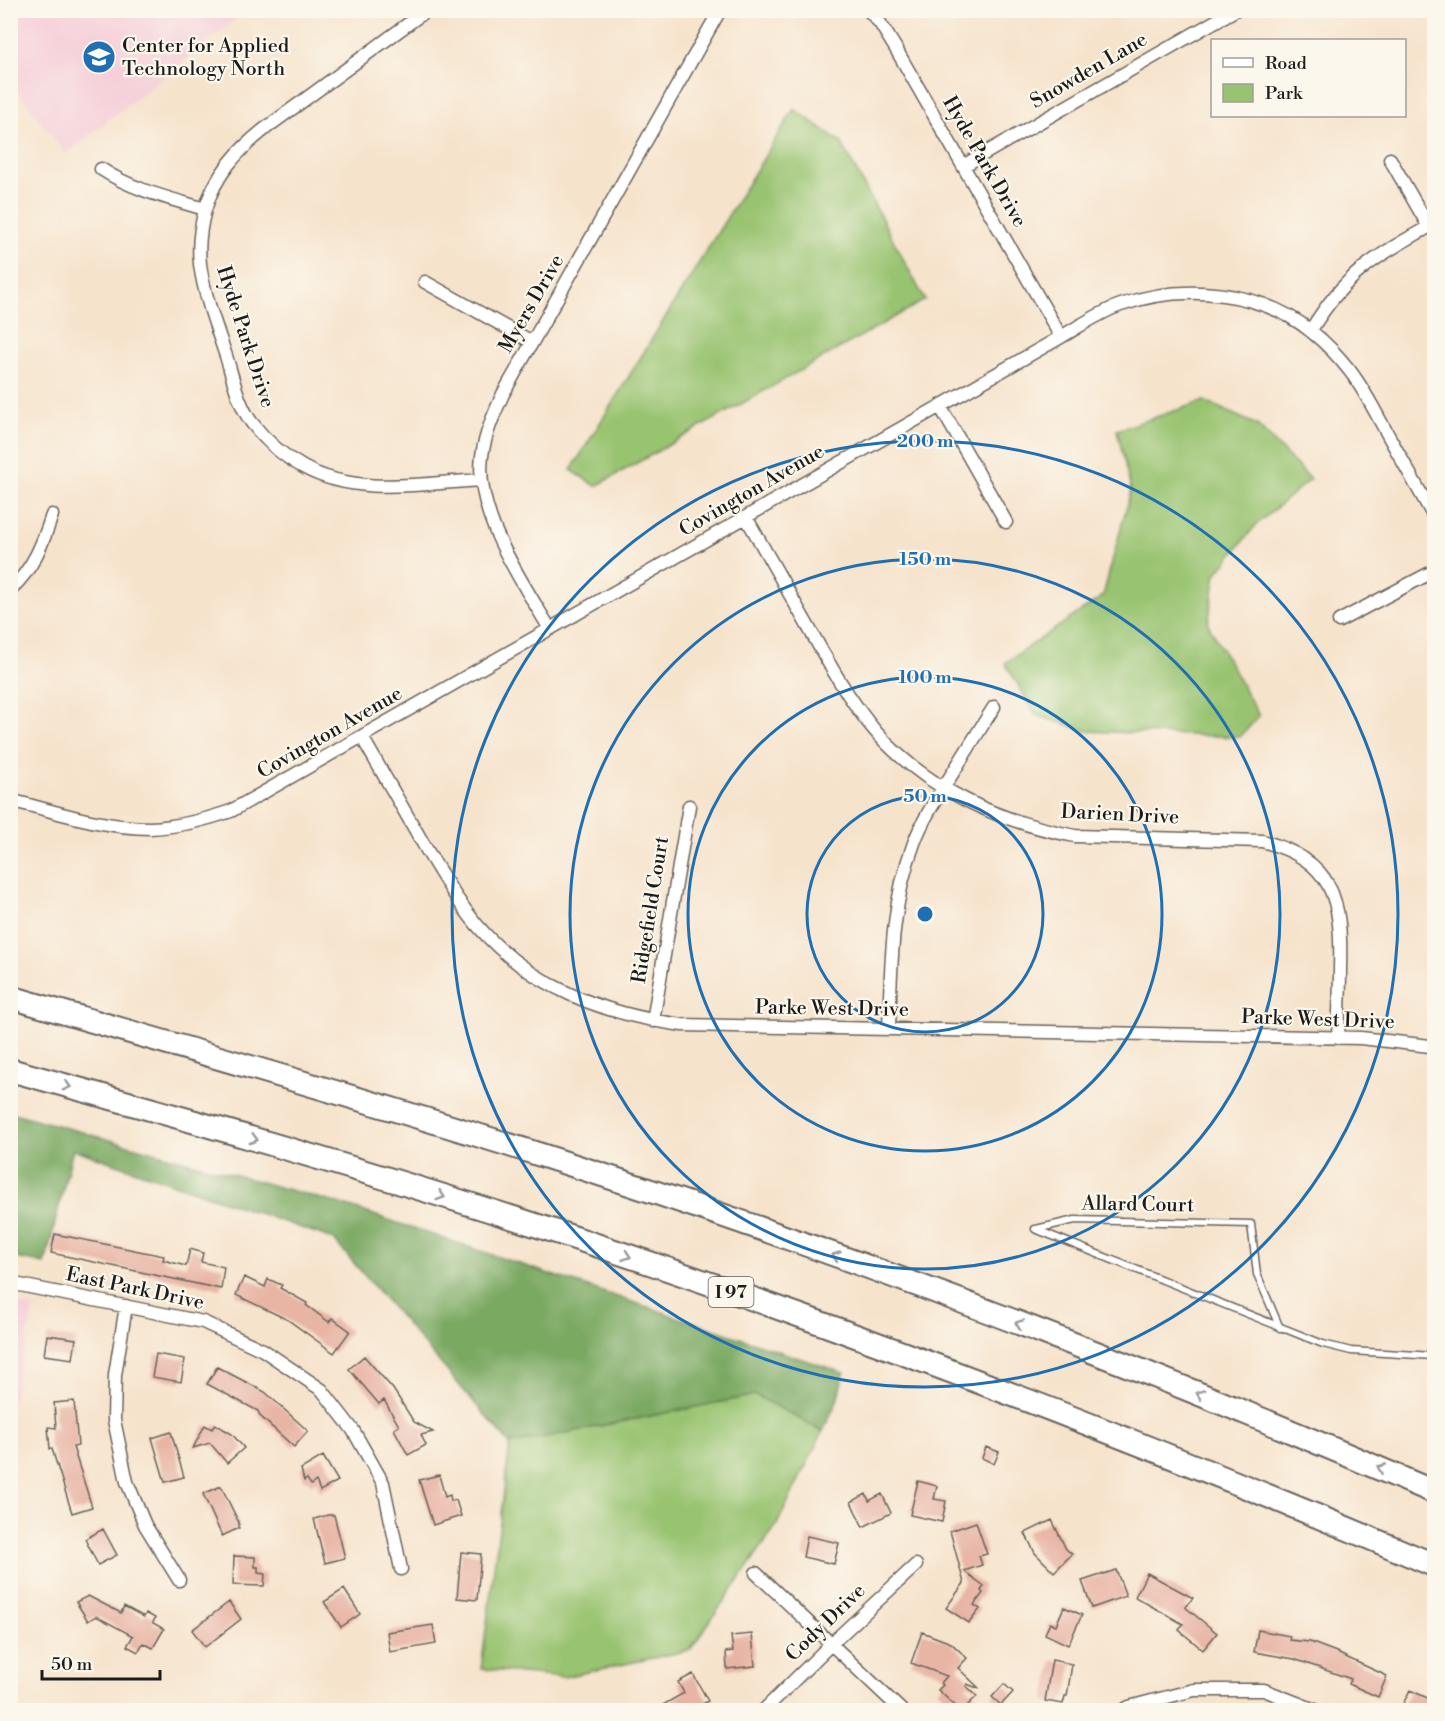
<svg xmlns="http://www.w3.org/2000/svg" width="1445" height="1721" viewBox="0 0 1445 1721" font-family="'Libre Bodoni',serif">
	<rect width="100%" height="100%" fill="#fbf7ec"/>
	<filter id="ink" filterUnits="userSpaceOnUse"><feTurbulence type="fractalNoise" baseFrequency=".0167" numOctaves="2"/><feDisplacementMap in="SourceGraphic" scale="12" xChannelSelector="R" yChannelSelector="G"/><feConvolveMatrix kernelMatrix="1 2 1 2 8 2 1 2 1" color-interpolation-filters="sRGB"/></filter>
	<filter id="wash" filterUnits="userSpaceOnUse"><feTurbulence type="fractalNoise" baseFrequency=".008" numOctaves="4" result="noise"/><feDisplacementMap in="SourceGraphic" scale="24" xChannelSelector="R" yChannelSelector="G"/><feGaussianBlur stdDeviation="1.35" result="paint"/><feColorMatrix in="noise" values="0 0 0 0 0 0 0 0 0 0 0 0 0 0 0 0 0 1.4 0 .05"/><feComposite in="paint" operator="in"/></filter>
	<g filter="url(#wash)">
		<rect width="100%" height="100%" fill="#f6e3cc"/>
		<path fill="#f5cfd9" d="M11 10H246V11L66 154 11 83Z
			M11 1303 34 1308 11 1408 10 1303Z"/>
		<path fill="#98c370" stroke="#5a7046" stroke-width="1.5" d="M794 109 841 142 925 300 596 486 571 470Z
			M1204 401 1257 425 1310 479 1256 525 1216 574 1208 624 1259 716 1240 737 1087 731 1036 715 1005 663 1103 596 1131 490 1117 430Z
			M755 1395 823 1431 776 1526 690 1650 564 1677 481 1669 510 1444Z"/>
		<path fill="#7aa962" stroke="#4b623f" stroke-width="1.5" d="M10 1112 347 1206 844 1373 837 1401 823 1431 755 1395 510 1444 333 1239 73 1149 45 1264 11 1257Z"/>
		<g id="blocks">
			<path fill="#e8b4a4" d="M55 1234 164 1256 163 1260 186 1266 190 1249 203 1253 201 1262 224 1267 221 1289 51 1253Z
				M244 1277 265 1287 268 1279 282 1285 280 1288 307 1303 306 1305 329 1322 332 1318 350 1331 334 1353 288 1320 236 1295Z
				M47 1335 76 1339 73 1359 44 1355Z
				M156 1354 185 1359 181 1382 152 1377Z
				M364 1356 393 1389 414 1422 433 1432 421 1435 426 1445 408 1455 394 1429 399 1426 384 1400 379 1404 349 1369Z
				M217 1367 265 1392 308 1431 294 1447 260 1416 258 1411 207 1384Z
				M74 1401 78 1446 73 1447 92 1507 72 1513 52 1449H50L48 1427 56 1428 54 1403Z
				M215 1424 232 1434 244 1448 227 1463 210 1443 193 1448 205 1425 212 1429Z
				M171 1432 184 1477 165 1482 152 1438Z
				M986 1447 999 1452 994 1464 982 1458Z
				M323 1456 338 1481 320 1491 316 1481 311 1485 307 1479 304 1481 301 1469Z
				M439 1475 445 1497 450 1495 451 1501 456 1500 461 1516 433 1525 419 1480Z
				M918 1481 937 1486 934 1499 946 1501 942 1522 910 1515Z
				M221 1486 239 1523V1528L222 1536 203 1494Z
				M866 1494 869 1501 882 1494 891 1513 863 1527 851 1502Z
				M328 1515H334L345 1558 325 1563 314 1519Z
				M1052 1520 1066 1549 1072 1554 1054 1572 1035 1553 1025 1533Z
				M976 1522 987 1554 979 1556 982 1565 964 1571 984 1586 981 1591 983 1593 974 1605 980 1609 969 1623 946 1608 964 1583 950 1531Z
				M103 1529 117 1555 98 1565 85 1539Z
				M807 1536 839 1543 834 1564 803 1557Z
				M461 1552 481 1554 477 1600 457 1598Z
				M234 1556 255 1557V1567H258V1573L265 1574 264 1586 233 1585Z
				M1116 1570 1126 1596 1092 1608 1082 1581Z
				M1147 1573 1193 1598 1185 1607 1217 1633 1203 1650 1179 1630 1183 1624 1135 1597Z
				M344 1589 360 1614 341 1627 324 1602Z
				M88 1596 121 1613 124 1606 144 1617 146 1613 155 1618 153 1623 164 1629 153 1648 143 1643 138 1652 127 1646 133 1636 96 1616 88 1621 76 1602Z
				M229 1602 241 1619 205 1647 192 1630Z
				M1064 1607 1082 1615 1068 1645 1045 1634 1050 1623 1056 1625Z
				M433 1625 436 1644 390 1652 387 1632Z
				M1258 1630 1290 1636 1289 1640 1310 1642 1339 1653V1654L1387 1676 1378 1697 1349 1684 1351 1679 1294 1659 1254 1652Z
				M922 1632 951 1643 967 1658 958 1668 980 1689 967 1684 966 1686 977 1696 963 1710H960L938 1690 943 1685 941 1683 947 1676 911 1663Z
				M752 1634 755 1666 727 1669 726 1652 733 1651 731 1636Z
				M1052 1660 1072 1664 1067 1696H1065L1063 1704 1045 1701Z
				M693 1674 708 1701 692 1710H654L684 1693 678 1682Z
				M1004 1684 1013 1692 1001 1705 992 1697Z
				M1410 1690 1434 1701V1710H1400Z"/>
		</g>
	</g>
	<g filter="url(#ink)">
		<use href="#blocks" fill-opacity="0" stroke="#68625a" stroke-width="1.5"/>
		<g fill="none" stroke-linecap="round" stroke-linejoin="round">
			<defs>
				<path id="service" d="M1035 1229 1323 1344 1351 1351 1434 1356
					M1036 1229 1075 1220 1251 1224 1257 1274 1280 1328"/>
				<path id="minor" d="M427 10 266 128C238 150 215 175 205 210 200 228 198 246 200 264 204 295 216 326 226 356 233 378 238 404 252 423 266 441 283 456 303 467 357 497 423 483 481 480
					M868 10 880 23 896 49 1061 337
					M1390 159 1429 227
					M963 166 1235 10
					M101 169C133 190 168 198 205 209
					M425 282 532 342
					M1311 330C1346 272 1377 256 1434 224
					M940 406 1006 522
					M746 517C767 554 788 591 809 628 829 664 849 700 876 732 927 790 1000 822 1075 836L1262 841C1334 860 1342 900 1340 968 1340 991 1339 1014 1338 1038
					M10 590C33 569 43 543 52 515
					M1339 621 1434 571
					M550 629C522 581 474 514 482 456 485 434 494 414 503 394L720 10
					M362 737C384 775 406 814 428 852 443 877 458 902 477 925 530 987 603 1014 682 1025L1361 1038 1430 1046 1434 1049
					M10 800C56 812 103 828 150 828 178 827 205 820 231 811L1061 337C1080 326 1100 312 1121 305 1182 283 1261 290 1312 332 1326 343 1339 357 1350 371 1363 388 1373 407 1383 426 1400 456 1417 487 1434 517
					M653 1021 689 806
					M889 1029C891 965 891 903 914 843 922 821 935 801 947 782 963 757 978 732 994 707
					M10 1283 203 1322 263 1350 322 1390 353 1430 383 1483 401 1569
					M126 1306 115 1375 114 1420 127 1482 145 1525 179 1580
					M756 1573 901 1710
					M764 1710 832 1643 916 1565
					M1124 1710 1129 1707 1194 1690H1264L1315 1710"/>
				<path id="motorway" d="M10 997C188 1049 365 1099 541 1155 844 1252 1142 1366 1434 1492
					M10 1070C181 1117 351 1166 520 1220 830 1320 1134 1438 1434 1565"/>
			</defs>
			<use href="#service" stroke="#68625a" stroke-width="9"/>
			<use href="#minor" stroke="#68625a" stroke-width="15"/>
			<use href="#motorway" stroke="#68625a" stroke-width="26"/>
			<use href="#service" stroke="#fff" stroke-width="6"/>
			<use href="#minor" stroke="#fff" stroke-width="12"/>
			<use href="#motorway" stroke="#fff" stroke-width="22"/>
		</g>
		<defs><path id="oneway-chevron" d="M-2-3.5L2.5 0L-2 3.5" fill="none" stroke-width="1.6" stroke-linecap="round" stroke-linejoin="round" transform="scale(1.5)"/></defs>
		<g stroke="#999">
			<use href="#oneway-chevron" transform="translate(67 1086) rotate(15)"/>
			<use href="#oneway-chevron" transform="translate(254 1139) rotate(16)"/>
			<use href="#oneway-chevron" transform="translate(441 1196) rotate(17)"/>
			<use href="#oneway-chevron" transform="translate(627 1256) rotate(19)"/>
			<use href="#oneway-chevron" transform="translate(836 1256) rotate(-160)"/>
			<use href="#oneway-chevron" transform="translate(1019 1324) rotate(-159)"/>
			<use href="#oneway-chevron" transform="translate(1200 1394) rotate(-158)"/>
			<use href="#oneway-chevron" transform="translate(1381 1468) rotate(-157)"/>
		</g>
	</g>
	<g fill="none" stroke="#1f6fb2" stroke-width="3">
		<circle cx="925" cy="914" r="118"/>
		<circle cx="925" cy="914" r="237"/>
		<circle cx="925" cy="914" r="355"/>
		<circle cx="925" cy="914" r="473"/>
	</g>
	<defs>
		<symbol id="school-disc" viewBox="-11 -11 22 22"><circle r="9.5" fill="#1f6fb2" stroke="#fbf7ec"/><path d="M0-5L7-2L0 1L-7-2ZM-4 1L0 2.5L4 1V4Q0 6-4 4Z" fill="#fff"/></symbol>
	</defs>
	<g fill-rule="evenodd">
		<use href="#school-disc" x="80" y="38" width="38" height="38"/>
	</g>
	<g text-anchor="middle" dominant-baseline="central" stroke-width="4.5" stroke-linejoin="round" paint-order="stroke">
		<rect fill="#fbf7ec" stroke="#5f5e5a" stroke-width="1.5" x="708.5" y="1277" width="45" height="30" rx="4.5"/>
		<g font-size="18" font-weight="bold" fill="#1c1c1c">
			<text x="731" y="1292">I 97</text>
		</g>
		<g font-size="20" fill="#1c1c1c" stroke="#fbf7ec" text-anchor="start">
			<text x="122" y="46">Center for Applied<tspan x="122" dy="23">Technology North</tspan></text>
		</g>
		<g font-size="20" fill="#1c1c1c" stroke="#fbf7ec">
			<text transform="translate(1089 71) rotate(-30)">Snowden Lane</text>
			<text transform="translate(984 162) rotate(60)">Hyde Park Drive</text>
			<text transform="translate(532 304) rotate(-60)">Myers Drive</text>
			<text transform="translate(245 337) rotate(72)">Hyde Park Drive</text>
			<text transform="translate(752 491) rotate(-30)">Covington Avenue</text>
			<text transform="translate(330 733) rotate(-30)">Covington Avenue</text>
			<text transform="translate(1120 815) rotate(3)">Darien Drive</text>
			<text transform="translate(651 910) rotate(-81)">Ridgefield Court</text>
			<text transform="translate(832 1009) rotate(1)">Parke West Drive</text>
			<text transform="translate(1318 1020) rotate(2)">Parke West Drive</text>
			<text transform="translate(1138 1205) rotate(1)">Allard Court</text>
			<text transform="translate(135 1289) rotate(12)">East Park Drive</text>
			<text transform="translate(826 1623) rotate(-44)">Cody Drive</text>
		</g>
	</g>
	<circle cx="925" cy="914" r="9" fill="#1f6fb2" stroke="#fbf7ec" stroke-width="3"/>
	<g font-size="18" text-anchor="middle" font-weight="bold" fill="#1f6fb2" stroke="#fbf7ec" stroke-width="4.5" stroke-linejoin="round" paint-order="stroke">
		<text x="925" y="447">200 m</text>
		<text x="925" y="565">150 m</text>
		<text x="925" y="683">100 m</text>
		<text x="925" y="802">50 m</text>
	</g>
	<rect width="1445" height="1721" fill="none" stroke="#fbf7ec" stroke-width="36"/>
	<rect x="1211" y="39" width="195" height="78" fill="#fbf7ec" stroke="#a29f99" stroke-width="1.5"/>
	<rect x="1223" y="58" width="30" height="9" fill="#ffffff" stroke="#a29f99" stroke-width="1.5"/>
	<text x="1265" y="69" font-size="18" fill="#1c1c1c">Road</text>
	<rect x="1223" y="84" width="30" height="18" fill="#98c370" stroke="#a29f99" stroke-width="1.5"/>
	<text x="1265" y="99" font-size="18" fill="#1c1c1c">Park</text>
	<path d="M42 1670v9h118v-9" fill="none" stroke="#1c1c1c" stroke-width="3"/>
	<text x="51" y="1670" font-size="18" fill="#1c1c1c" stroke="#fbf7ec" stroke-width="4.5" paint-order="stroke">50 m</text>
</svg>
